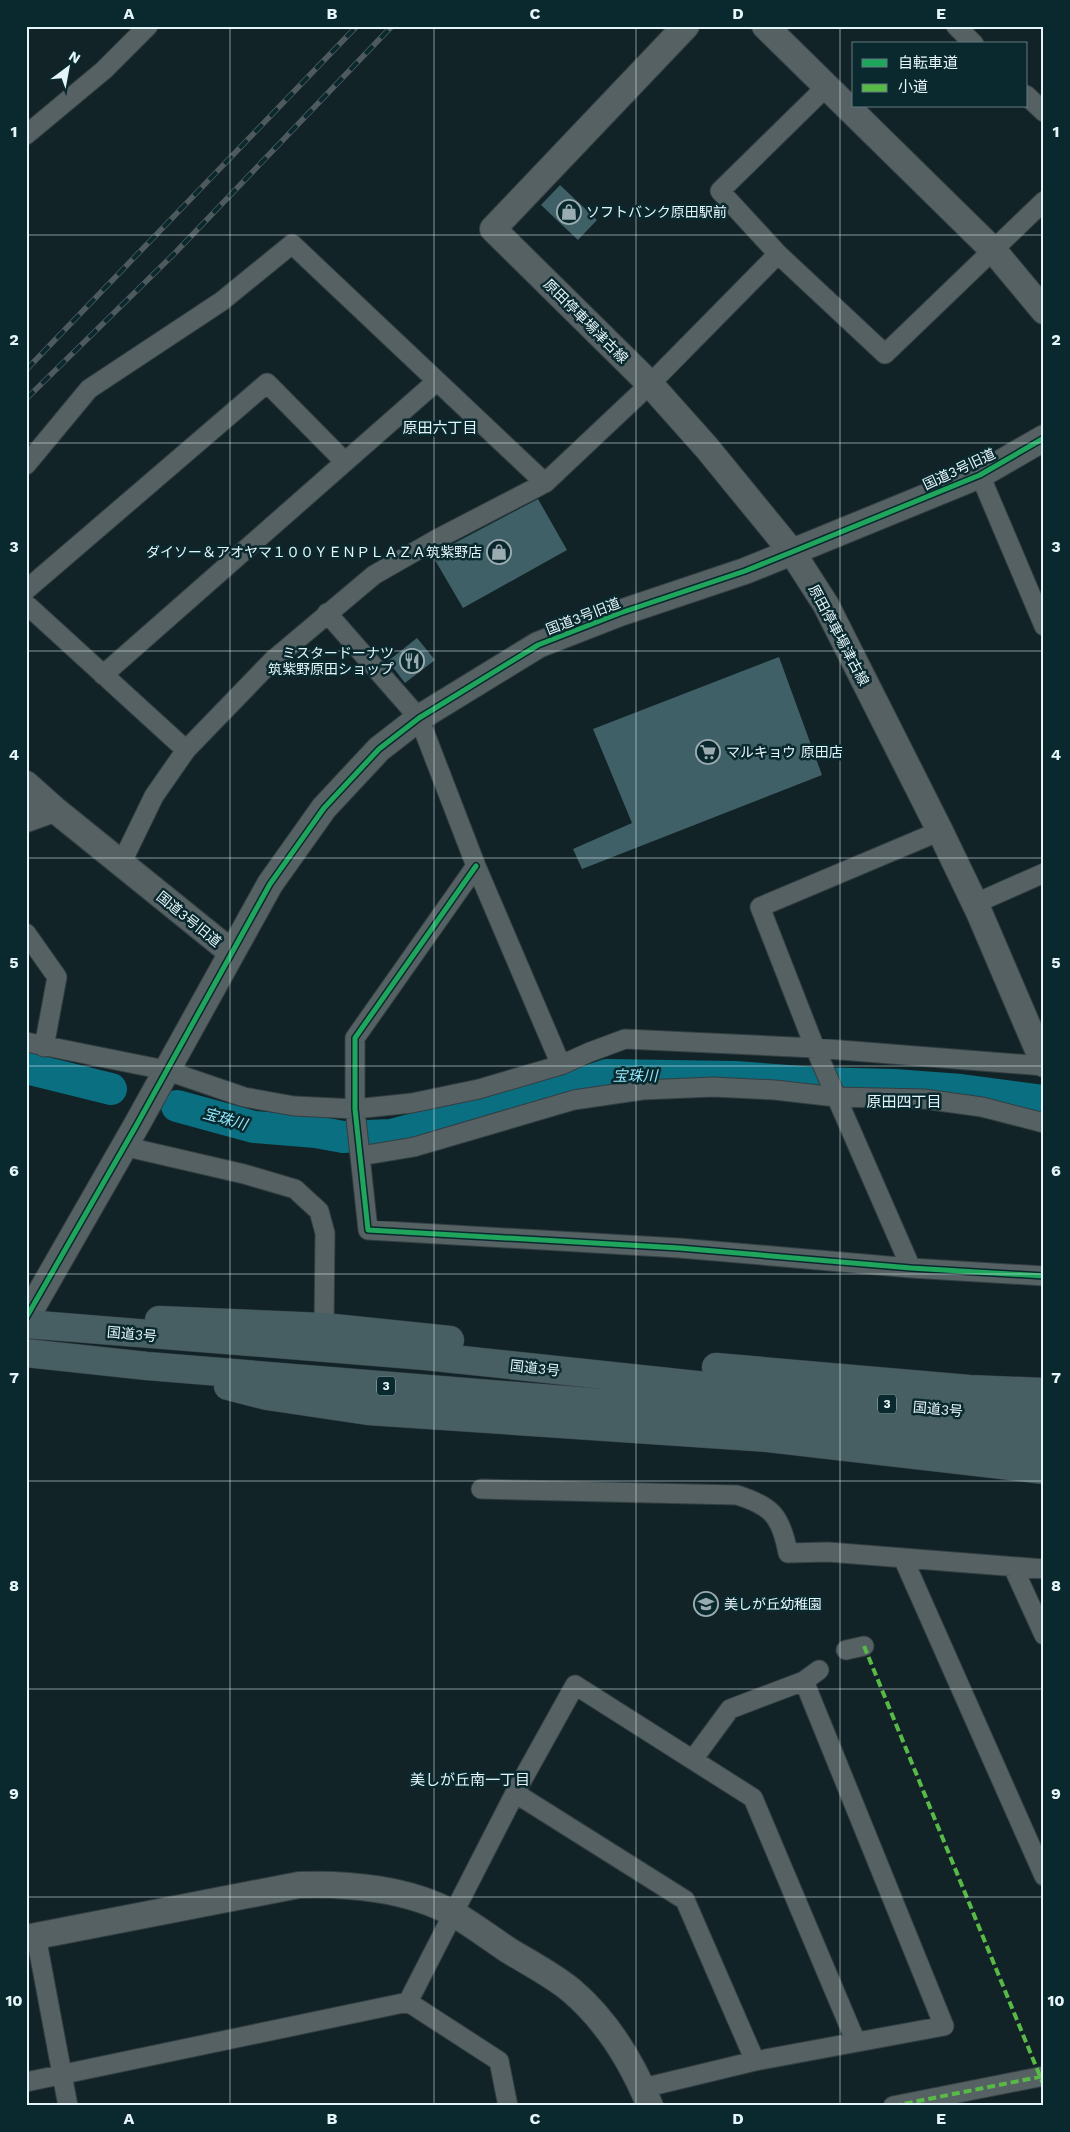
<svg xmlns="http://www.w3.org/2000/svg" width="1070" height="2132" viewBox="0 0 1070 2132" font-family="'Work Sans','Noto Sans JP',sans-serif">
	<rect width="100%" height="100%" fill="#122327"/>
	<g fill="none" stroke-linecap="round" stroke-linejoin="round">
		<path stroke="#0a6f81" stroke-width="32" d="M26 1068 111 1089
			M177 1106 254 1127 316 1132 343 1137 391 1135 554 1093 607 1075 735 1077 816 1083 894 1085 961 1090 1044 1101"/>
	</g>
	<path fill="#3f6066" d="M560 185 597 220 578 240 541 205Z
		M538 499 567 550 463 608 432 555Z
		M417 638 435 660 405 683 388 661Z
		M779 657 822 775 582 869 573 849 632 823 593 729Z"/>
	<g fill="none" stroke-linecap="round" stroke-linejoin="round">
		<defs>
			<path id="street" d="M956 26 974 44
				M827 86 720 191 778 254 885 354 1044 201
				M1026 95 1044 112
				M26 135 104 70 148 26
				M26 465 89 389 222 301 292 244 545 483
				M980 475 1044 626
				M26 590 267 383 345 462
				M26 604 186 750
				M327 613 419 718 476 866 561 1065
				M103 675 437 381
				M121 864 154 796 186 750 273 660 374 575 437 539 545 483 650 384 778 254
				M476 866 355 1038V1109L368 1230 679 1248 911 1268 1044 1276
				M974 904 1044 873
				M26 933 57 977 44 1047
				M26 1042 165 1070 244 1097 294 1106 355 1109 412 1103 479 1089 561 1065 590 1052 625 1039 815 1048 1044 1066
				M123 1146 244 1174 295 1189 319 1211 325 1233 324 1327
				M360 1156 414 1147 574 1100 642 1090 713 1087 775 1090 836 1097 924 1099 982 1107 1044 1123
				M911 1268 815 1048 760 907 940 831
				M481 1489 737 1495C772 1506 781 1516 788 1553L828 1552 1044 1569
				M903 1558 1044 1876
				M1013 1567 1044 1635
				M846 1650 864 1646
				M694 1758 730 1709 804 1681 819 1670
				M515 1793 685 1900 755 2061
				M36 1936 68 2106
				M408 2002 515 1793 575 1685 753 1798 856 2042
				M26 2082 408 2002 499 2061 508 2106
				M643 2088 755 2061 944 2026 804 1681
				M893 2106 1044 2076"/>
			<path id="secondary" d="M686 26 493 229 650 384 707 448 792 552 826 605 940 831 979 912 1044 1064
				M765 26 994 251 1044 311
				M26 784 54 809 231 952
				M26 819 54 809
				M26 1318 136 1126 270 884 324 808 379 749 419 718 538 645 620 613 745 571 792 552 980 475 1044 438
				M26 1938 299 1885C348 1883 410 1889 454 1914 473 1925 490 1938 508 1950 529 1963 553 1975 572 1991 608 2022 632 2062 650 2106"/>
			<path id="highway" d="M159 1320 324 1327 450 1340
				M26 1324 425 1356 877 1404 1044 1418
				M26 1353 147 1366 736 1414 874 1431 1044 1444
				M716 1367 969 1389 1044 1392
				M228 1386 267 1396 368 1411 768 1438 1044 1470"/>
		</defs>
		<use href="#street" stroke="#333f42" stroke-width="21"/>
		<use href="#secondary" stroke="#333f42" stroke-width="28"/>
		<use href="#highway" stroke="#333f42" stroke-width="29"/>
		<use href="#street" stroke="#556163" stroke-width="19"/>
		<use href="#secondary" stroke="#556163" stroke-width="26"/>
		<use href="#highway" stroke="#475e62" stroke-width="28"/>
		<defs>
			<path id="rail" d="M26 370 357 26
				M26 399 174 254 392 26"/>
		</defs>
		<use href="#rail" stroke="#4e5a5e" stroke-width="5.5"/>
		<use href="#rail" stroke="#0a292f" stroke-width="4" stroke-dasharray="11" stroke-linecap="butt"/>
		<path stroke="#58b947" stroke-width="4" stroke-dasharray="8 4" stroke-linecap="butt" d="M864 1646 1044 2086
			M893 2106 1044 2076"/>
		<defs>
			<path id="cycleway" d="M476 866 355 1038V1109L368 1230 679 1248 911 1268 1044 1276
				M26 1318 136 1126 270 884 324 808 379 749 419 718 538 645 620 613 745 571 792 552 980 475 1044 438"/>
		</defs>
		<use href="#cycleway" stroke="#0a292f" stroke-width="8"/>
		<use href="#cycleway" stroke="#20a55d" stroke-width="5"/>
	</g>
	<path fill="none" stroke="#e5f6fa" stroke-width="1" stroke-opacity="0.55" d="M230 26V2106M434 26V2106M636 26V2106M840 26V2106M26 235H1044M26 443H1044M26 651H1044M26 858H1044M26 1066H1044M26 1274H1044M26 1481H1044M26 1689H1044M26 1897H1044"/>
	<defs>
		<symbol id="shop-ring" viewBox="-11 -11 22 22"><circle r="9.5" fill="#0a292f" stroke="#9bacb0" stroke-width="1.5"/><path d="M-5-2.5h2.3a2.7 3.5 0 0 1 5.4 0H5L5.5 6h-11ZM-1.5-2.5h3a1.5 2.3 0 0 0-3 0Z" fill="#9bacb0"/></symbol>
		<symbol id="restaurant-ring" viewBox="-11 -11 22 22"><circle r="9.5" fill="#0a292f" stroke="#9bacb0" stroke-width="1.5"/><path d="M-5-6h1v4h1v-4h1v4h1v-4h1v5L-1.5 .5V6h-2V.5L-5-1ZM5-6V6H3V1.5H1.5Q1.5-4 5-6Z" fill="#9bacb0"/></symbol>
		<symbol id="supermarket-ring" viewBox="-11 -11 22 22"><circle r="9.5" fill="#0a292f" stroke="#9bacb0" stroke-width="1.5"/><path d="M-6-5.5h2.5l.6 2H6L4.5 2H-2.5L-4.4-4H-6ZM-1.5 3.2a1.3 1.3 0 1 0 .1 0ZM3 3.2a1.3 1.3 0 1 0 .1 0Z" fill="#9bacb0"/></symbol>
		<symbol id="school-ring" viewBox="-11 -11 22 22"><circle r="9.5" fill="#0a292f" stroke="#9bacb0" stroke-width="1.5"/><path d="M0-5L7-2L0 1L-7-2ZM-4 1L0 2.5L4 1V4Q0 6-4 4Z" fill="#9bacb0"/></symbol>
	</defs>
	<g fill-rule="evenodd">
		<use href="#shop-ring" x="555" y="198" width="28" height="28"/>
		<use href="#shop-ring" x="485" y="538" width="28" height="28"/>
		<use href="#restaurant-ring" x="398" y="647" width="28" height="28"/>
		<use href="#supermarket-ring" x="694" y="738" width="28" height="28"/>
		<use href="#school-ring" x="692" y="1590" width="28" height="28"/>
	</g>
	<g text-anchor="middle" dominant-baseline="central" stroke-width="5" stroke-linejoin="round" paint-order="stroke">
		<g fill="#0a292f" stroke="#a3b8bd" stroke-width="1">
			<rect x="377" y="1376.5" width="18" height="19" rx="4"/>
			<rect x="878" y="1394.5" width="18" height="19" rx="4"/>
		</g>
		<g font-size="12" font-weight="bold" fill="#e5f6fa">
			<text x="386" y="1386">3</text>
			<text x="887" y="1404">3</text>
		</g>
		<g font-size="14" fill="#e5f6fa" stroke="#0a292f" text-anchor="start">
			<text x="586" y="212">ソフトバンク原田駅前</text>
			<text x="482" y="552" text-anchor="end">ダイソー＆アオヤマ１００ＹＥＮＰＬＡＺＡ筑紫野店</text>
			<text x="394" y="653" text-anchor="end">ミスタードーナツ<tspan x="394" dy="16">筑紫野原田ショップ</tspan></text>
			<text x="726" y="752">マルキョウ 原田店</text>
			<text x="724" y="1604">美しが丘幼稚園</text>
		</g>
		<g font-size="14" fill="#e5f6fa" stroke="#0a292f">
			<text transform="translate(586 321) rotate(45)">原田停車場津古線</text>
			<text transform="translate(959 469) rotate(-25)">国道3号旧道</text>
			<text transform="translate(583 616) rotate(-21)">国道3号旧道</text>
			<text transform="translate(839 635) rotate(62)">原田停車場津古線</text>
			<text transform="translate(189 919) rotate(39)">国道3号旧道</text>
			<text transform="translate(132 1334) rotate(5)">国道3号</text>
			<text transform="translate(535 1368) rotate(6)">国道3号</text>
			<text transform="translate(938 1409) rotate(5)">国道3号</text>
		</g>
		<g font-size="15" fill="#e5f6fa" stroke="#0a292f">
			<text x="440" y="428">原田六丁目</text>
			<text x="904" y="1102">原田四丁目</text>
			<text x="470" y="1780">美しが丘南一丁目</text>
		</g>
		<g font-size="15" font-style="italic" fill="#93e7fa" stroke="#0a292f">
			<text x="635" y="1076">宝珠川</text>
			<text transform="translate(225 1119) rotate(16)">宝珠川</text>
		</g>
	</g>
	<rect width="1070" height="2132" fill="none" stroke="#0a292f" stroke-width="55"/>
	<rect x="852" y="42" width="175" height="65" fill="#0a292f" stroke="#627b80"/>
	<rect x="862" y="59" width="25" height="8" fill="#20a55d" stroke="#627b80"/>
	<text x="898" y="68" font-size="15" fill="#e5f6fa">自転車道</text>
	<rect x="862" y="84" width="25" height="8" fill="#58b947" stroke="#627b80"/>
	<text x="898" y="92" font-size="15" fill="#e5f6fa">小道</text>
	<g transform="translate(68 68) rotate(32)" stroke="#0a292f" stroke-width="4" paint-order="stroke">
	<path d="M0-4L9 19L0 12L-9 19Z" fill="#e5f6fa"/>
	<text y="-8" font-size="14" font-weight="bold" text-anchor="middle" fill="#e5f6fa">N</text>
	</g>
	<rect x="28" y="28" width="1014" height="2076" fill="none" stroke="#e5f6fa" stroke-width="2"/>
	<g font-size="16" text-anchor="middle" font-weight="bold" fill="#e5f6fa">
		<text x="129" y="19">A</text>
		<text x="332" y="19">B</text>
		<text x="535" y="19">C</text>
		<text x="738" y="19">D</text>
		<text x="941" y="19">E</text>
		<text x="14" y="137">1</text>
		<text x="1056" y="137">1</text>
		<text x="14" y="345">2</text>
		<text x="1056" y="345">2</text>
		<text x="14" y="552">3</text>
		<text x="1056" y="552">3</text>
		<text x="14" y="760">4</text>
		<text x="1056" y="760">4</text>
		<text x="14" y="968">5</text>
		<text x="1056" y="968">5</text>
		<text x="14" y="1176">6</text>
		<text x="1056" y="1176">6</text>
		<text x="14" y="1383">7</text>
		<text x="1056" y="1383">7</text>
		<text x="14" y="1591">8</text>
		<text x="1056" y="1591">8</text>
		<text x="14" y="1799">9</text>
		<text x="1056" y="1799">9</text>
		<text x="14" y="2006">10</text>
		<text x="1056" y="2006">10</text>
		<text x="129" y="2124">A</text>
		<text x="332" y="2124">B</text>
		<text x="535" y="2124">C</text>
		<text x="738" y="2124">D</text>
		<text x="941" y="2124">E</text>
	</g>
</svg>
